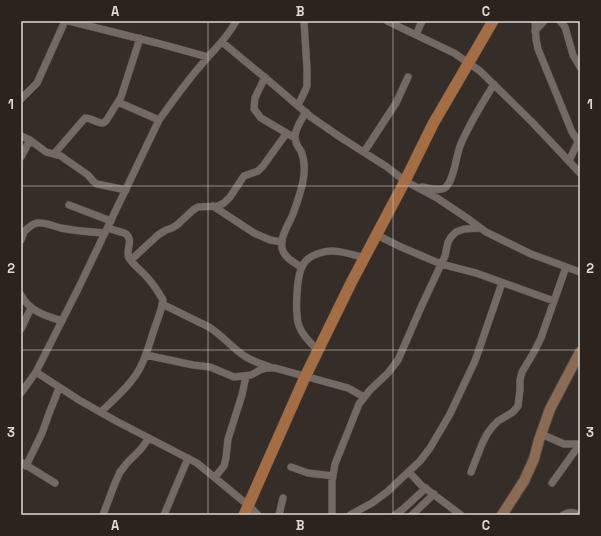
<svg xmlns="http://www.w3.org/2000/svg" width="601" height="536" viewBox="0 0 601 536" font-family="'Space Grotesk',sans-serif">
	<rect width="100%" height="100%" fill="#342d28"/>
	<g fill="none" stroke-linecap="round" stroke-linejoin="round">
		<defs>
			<path id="street" d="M69 21 157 43 208 57
				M387 21 454 53 480 71 532 122 580 173
				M535 21 536 39 538 49 572 132 578 141 577 144 569 161
				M560 21 565 27 573 55 580 67
				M535 31 544 21
				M416 35 422 21
				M222 42 275 86 311 117 340 137 387 167 405 181 437 198 467 218 486 232 531 254 580 272
				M265 77 255 98 254 109 261 118 295 138
				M21 99 37 83 65 21
				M118 102 159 120
				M298 105 305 91 307 86V69L304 21
				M21 136 30 140 46 152 61 156 65 159 88 175 93 181 97 184 126 190
				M364 152 396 103 408 77
				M54 154 85 118C92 118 96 123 103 123L106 121 121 97 140 38
				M21 157 30 140
				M422 187C429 188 441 192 446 187 454 179 456 157 460 146 469 124 482 104 494 84
				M69 205 111 221
				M213 206 254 233 270 240 282 242
				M21 233C27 231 30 224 37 223 45 222 53 226 61 228 76 231 91 232 105 233
				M377 235 401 247 441 264 476 273 554 301
				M21 240 24 232
				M131 260 158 235 166 230 172 228 177 225 193 210 198 207 218 206 224 203 230 197 244 176 258 171 263 166 286 134
				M301 267C294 262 284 258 282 248 280 236 289 224 293 214 297 203 301 192 303 181 305 171 305 161 301 151 298 147 295 142 295 137 295 128 302 119 306 112
				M21 295C29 311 46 316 62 321
				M162 304 209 327C223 336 233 349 246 357 254 362 262 364 270 367
				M21 329 31 308
				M318 350C310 343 303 336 299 326 295 315 296 276 303 265 306 259 313 255 320 253 334 248 350 254 365 258
				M146 355 193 365 210 367 234 377 251 375 260 370 267 368H275L348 388 364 397
				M36 372 79 400 116 421 197 463 249 506 258 515
				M21 393 36 372 79 287 159 120C173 101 186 82 202 64 214 49 227 39 236 21
				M101 412C114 399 131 385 140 368 147 355 150 341 155 327 158 318 162 309 163 300 158 291 151 281 144 274 139 269 133 264 129 258 125 250 134 241 126 234 122 232 113 230 108 228
				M541 434 564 444H580
				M21 462 55 483
				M26 466 42 433 50 411 59 388
				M291 467 308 473 333 476
				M409 472 421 485 461 515
				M471 472 482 444 487 434 493 426 498 421 513 412 518 406 520 390V380L522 372 534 352 541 338 566 267
				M215 477 224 466 226 458 228 439 242 395 246 376
				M552 483 580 444
				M103 515 115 483 120 472 127 463 141 449 149 438
				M164 515 188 458
				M279 515 283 498
				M332 515V481L335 464 359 404 370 390 388 373 398 360 422 305 445 256 448 242 451 237 456 232 464 229 480 228
				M350 515 372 503 387 492 420 461 430 448 450 414 475 361 502 283
				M395 515 403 509 426 488
				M412 515 434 494
				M563 515C568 512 574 512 579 515"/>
			<path id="secondary" d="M502 515 524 481 534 459 539 440 550 409 580 352"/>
			<path id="primary" d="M244 515 305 377 351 283 405 181 433 124 493 21"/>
		</defs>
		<use href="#street" stroke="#4e4844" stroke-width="8"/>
		<use href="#secondary" stroke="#4e4844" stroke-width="12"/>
		<use href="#primary" stroke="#4e4844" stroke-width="12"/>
		<use href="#street" stroke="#736a65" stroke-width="7"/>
		<use href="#secondary" stroke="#8b6c53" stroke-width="10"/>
		<use href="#primary" stroke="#a46d42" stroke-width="11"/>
	</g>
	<path fill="none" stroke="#ded9d5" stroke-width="1" stroke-opacity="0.55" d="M208 21V515M393 21V515M21 186H580M21 350H580"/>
	<rect width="601" height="536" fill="none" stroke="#2a231e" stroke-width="44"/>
	<rect x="22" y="22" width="557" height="492" fill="none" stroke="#ded9d5" stroke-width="1.5"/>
	<g font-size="13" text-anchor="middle" font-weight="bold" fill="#ded9d5">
		<text x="115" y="16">A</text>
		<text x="300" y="16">B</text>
		<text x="486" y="16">C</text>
		<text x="11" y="109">1</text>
		<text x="590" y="109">1</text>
		<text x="11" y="273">2</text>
		<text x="590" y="273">2</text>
		<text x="11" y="437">3</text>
		<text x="590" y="437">3</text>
		<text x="115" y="530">A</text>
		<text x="300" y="530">B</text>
		<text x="486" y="530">C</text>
	</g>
</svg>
